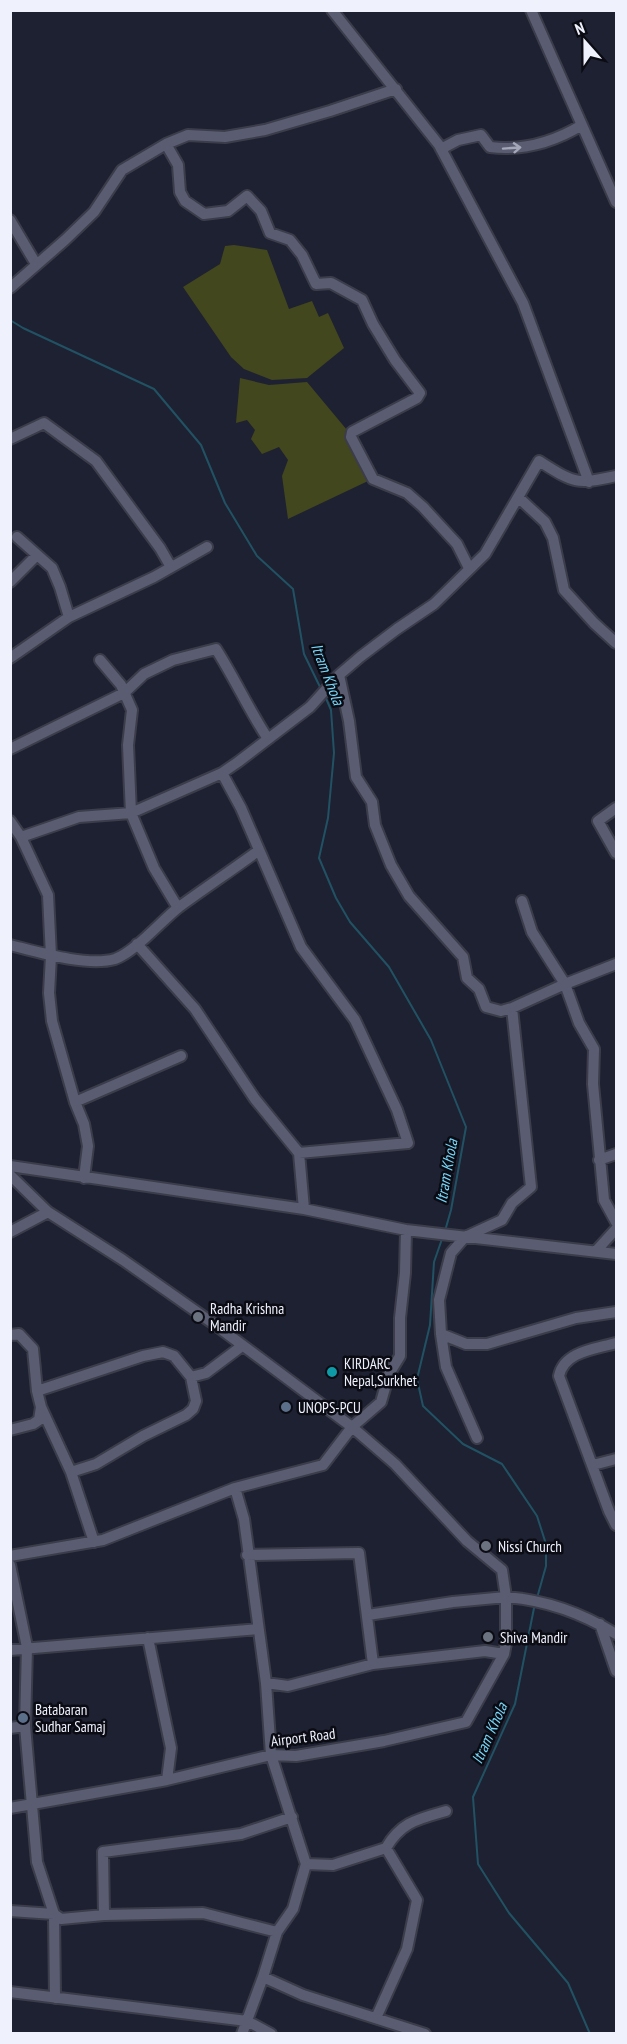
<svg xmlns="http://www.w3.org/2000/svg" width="627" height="2044" viewBox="0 0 627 2044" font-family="'PT Sans Narrow',sans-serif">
	<rect width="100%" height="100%" fill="#1e2131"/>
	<path fill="#42471d" d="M234 245 267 250 289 309 312 301 319 317 328 313 344 348 307 378 272 380 244 369 231 357 183 287 220 264 225 246Z
		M240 378 269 385 307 382 347 430 348 438 368 481 288 519 282 476 288 460 279 447 262 454 251 439 255 430 247 420 236 423Z"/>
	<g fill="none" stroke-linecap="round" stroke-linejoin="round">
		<path stroke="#215263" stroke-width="2" d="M10 320 23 328 154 389 201 445 225 503 257 556 293 589 304 654 321 689
			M325 696 331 710 334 753 328 818 319 858 336 898 350 922 389 967 431 1040 466 1127 451 1210 445 1231
			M442 1239 434 1262 430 1325 417 1379 423 1406 463 1444 502 1464 537 1516 546 1544V1566L537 1598
			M535 1603 515 1704 473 1797 478 1864 509 1913 568 1983 590 2034"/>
		<defs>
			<path id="minor" d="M332 10 439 145 523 303 589 482
				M531 10 616 202
				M166 144 178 165 180 192 185 201 204 214 228 211 247 196 261 211 270 233 290 240 302 255 316 284 331 283 362 300 373 324 395 360 420 393 417 398 352 432 351 437 373 479 407 493 423 507 457 544 469 568
				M441 149 458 140 481 135 490 147C523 151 554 142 582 125
				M10 220 36 264
				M10 288 65 240 94 212 122 170 166 144 188 135 225 137 265 130 330 111 396 89
				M10 439 44 423 96 461 160 548 171 567
				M519 498 545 522 553 538 564 590 594 623 616 643
				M17 537 52 568 60 587 69 617
				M10 582 37 555
				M10 658 69 617 154 577 207 547
				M100 660 121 685 132 710 128 745 131 813 154 868 178 908
				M339 675 349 721 356 777 372 802 375 825 391 865 409 896 463 957 467 978 479 989 486 1007 501 1011 512 1008
				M10 749 124 693 144 674 173 660 216 649C235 679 249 710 268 739
				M222 773 241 808 301 947 355 1020 397 1110 408 1143 299 1153
				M616 808 598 821 616 853
				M10 821 21 837 48 895 51 956 49 993 52 1021 75 1102 84 1124 88 1146 84 1178
				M21 837 79 817 131 813 222 773 238 762 310 707 339 675 360 657 397 629 434 604 485 554 539 461C574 483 575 485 616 476
				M522 901 532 932 565 984 579 1023 594 1049 593 1084 604 1200 616 1222
				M137 944 195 1009 255 1099 299 1153 304 1209
				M10 945C38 952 87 967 115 959 135 952 161 921 179 907 205 888 232 870 258 851
				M75 1102 181 1056
				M599 1160 616 1154
				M10 1166 304 1209 406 1230 616 1254
				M10 1175 48 1212 123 1260 214 1324 352 1427 395 1464 467 1541 502 1570 506 1597C547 1600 582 1613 616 1634
				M10 1232 48 1212
				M596 1251 616 1229
				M441 1334 466 1344H487L576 1318 616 1312
				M10 1335 19 1334 33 1349 37 1391 41 1407 39 1420 33 1424 10 1430
				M616 1343C596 1349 564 1351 559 1376L609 1511 616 1525
				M191 1377 206 1373 242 1346
				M37 1391 143 1356 163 1352 174 1356 191 1377 196 1401 193 1409 186 1415 143 1436 96 1464 71 1472
				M41 1407 71 1472 94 1542
				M477 1438 446 1367 441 1334 439 1300 451 1253 465 1237 502 1220 512 1203 531 1187 512 1008 565 984 616 964
				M593 1465 616 1459
				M235 1488 244 1519 266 1683 271 1755 306 1864 293 1909 277 1932 263 1977 242 2034
				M247 1555 359 1553 373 1664
				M10 1556 103 1540 235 1488 323 1465 352 1427 381 1402 389 1374 400 1356V1318L405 1273 406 1230
				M10 1565 27 1647 25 1726 37 1862 54 1914 55 1998
				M600 1624 616 1671
				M148 1638 171 1748 167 1780
				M10 1650 258 1629
				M266 1683 288 1686 373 1664 485 1651 504 1654
				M10 1728 25 1726
				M10 1808 167 1780 271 1755 296 1756 384 1741 466 1722 504 1654 506 1643V1597L453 1602 368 1615
				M306 1864 333 1865 386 1848C401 1822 418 1819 446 1811
				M10 1911 54 1914 61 1919 104 1915 203 1913 277 1932
				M104 1915 103 1852 241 1834 292 1817
				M263 1977 303 1995 425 2034
				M10 1992 247 2021 271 2034
				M376 2018 407 1949 417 1900 386 1848"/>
		</defs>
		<use href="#minor" stroke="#3c3d4b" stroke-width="14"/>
		<use href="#minor" stroke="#5a5d71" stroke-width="10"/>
	</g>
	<defs><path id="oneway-shaft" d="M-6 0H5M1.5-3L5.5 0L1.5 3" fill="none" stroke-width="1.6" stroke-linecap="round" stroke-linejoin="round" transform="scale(1.5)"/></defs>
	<use stroke="#a4a7b7" href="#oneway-shaft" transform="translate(512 148) rotate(-4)"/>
	<g fill="#6b7280" stroke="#0a0b13" stroke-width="2">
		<circle cx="198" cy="1317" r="6"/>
		<circle cx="486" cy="1546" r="6"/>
		<circle cx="488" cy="1637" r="6"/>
	</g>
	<circle fill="#0f9aa8" stroke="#0a0b13" stroke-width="2" cx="332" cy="1372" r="6"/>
	<g fill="#5c6f8a" stroke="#0a0b13" stroke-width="2">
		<circle cx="286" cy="1407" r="6"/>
		<circle cx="23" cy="1718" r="6"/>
	</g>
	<g text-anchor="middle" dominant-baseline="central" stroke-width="5" stroke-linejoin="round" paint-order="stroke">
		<g font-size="15" fill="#eff1fd" stroke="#0a0b13" text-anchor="start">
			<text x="210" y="1308">Radha Krishna<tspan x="210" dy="17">Mandir</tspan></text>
			<text x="344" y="1363">KIRDARC<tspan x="344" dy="17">Nepal,Surkhet</tspan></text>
			<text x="298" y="1407">UNOPS-PCU</text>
			<text x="498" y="1546">Nissi Church</text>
			<text x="500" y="1637">Shiva Mandir</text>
			<text x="35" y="1709">Batabaran<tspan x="35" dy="17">Sudhar Samaj</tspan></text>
		</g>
		<g font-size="15" fill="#eff1fd" stroke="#0a0b13">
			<text transform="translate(303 1737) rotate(-7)">Airport Road</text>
		</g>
		<g font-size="16" font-style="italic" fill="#76d7f9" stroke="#0a0b13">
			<text transform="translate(328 674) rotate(69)">Itram Khola</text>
			<text transform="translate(446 1171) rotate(-80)">Itram Khola</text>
			<text transform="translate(489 1733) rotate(-66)">Itram Khola</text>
		</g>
	</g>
	<rect width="627" height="2044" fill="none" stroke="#eff1fd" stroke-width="24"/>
	<g transform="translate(585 42) rotate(339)" stroke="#0a0b13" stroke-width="4.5" paint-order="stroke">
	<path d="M0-4.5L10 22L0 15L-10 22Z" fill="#eff1fd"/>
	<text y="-9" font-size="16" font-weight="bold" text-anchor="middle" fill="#eff1fd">N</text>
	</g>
</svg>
